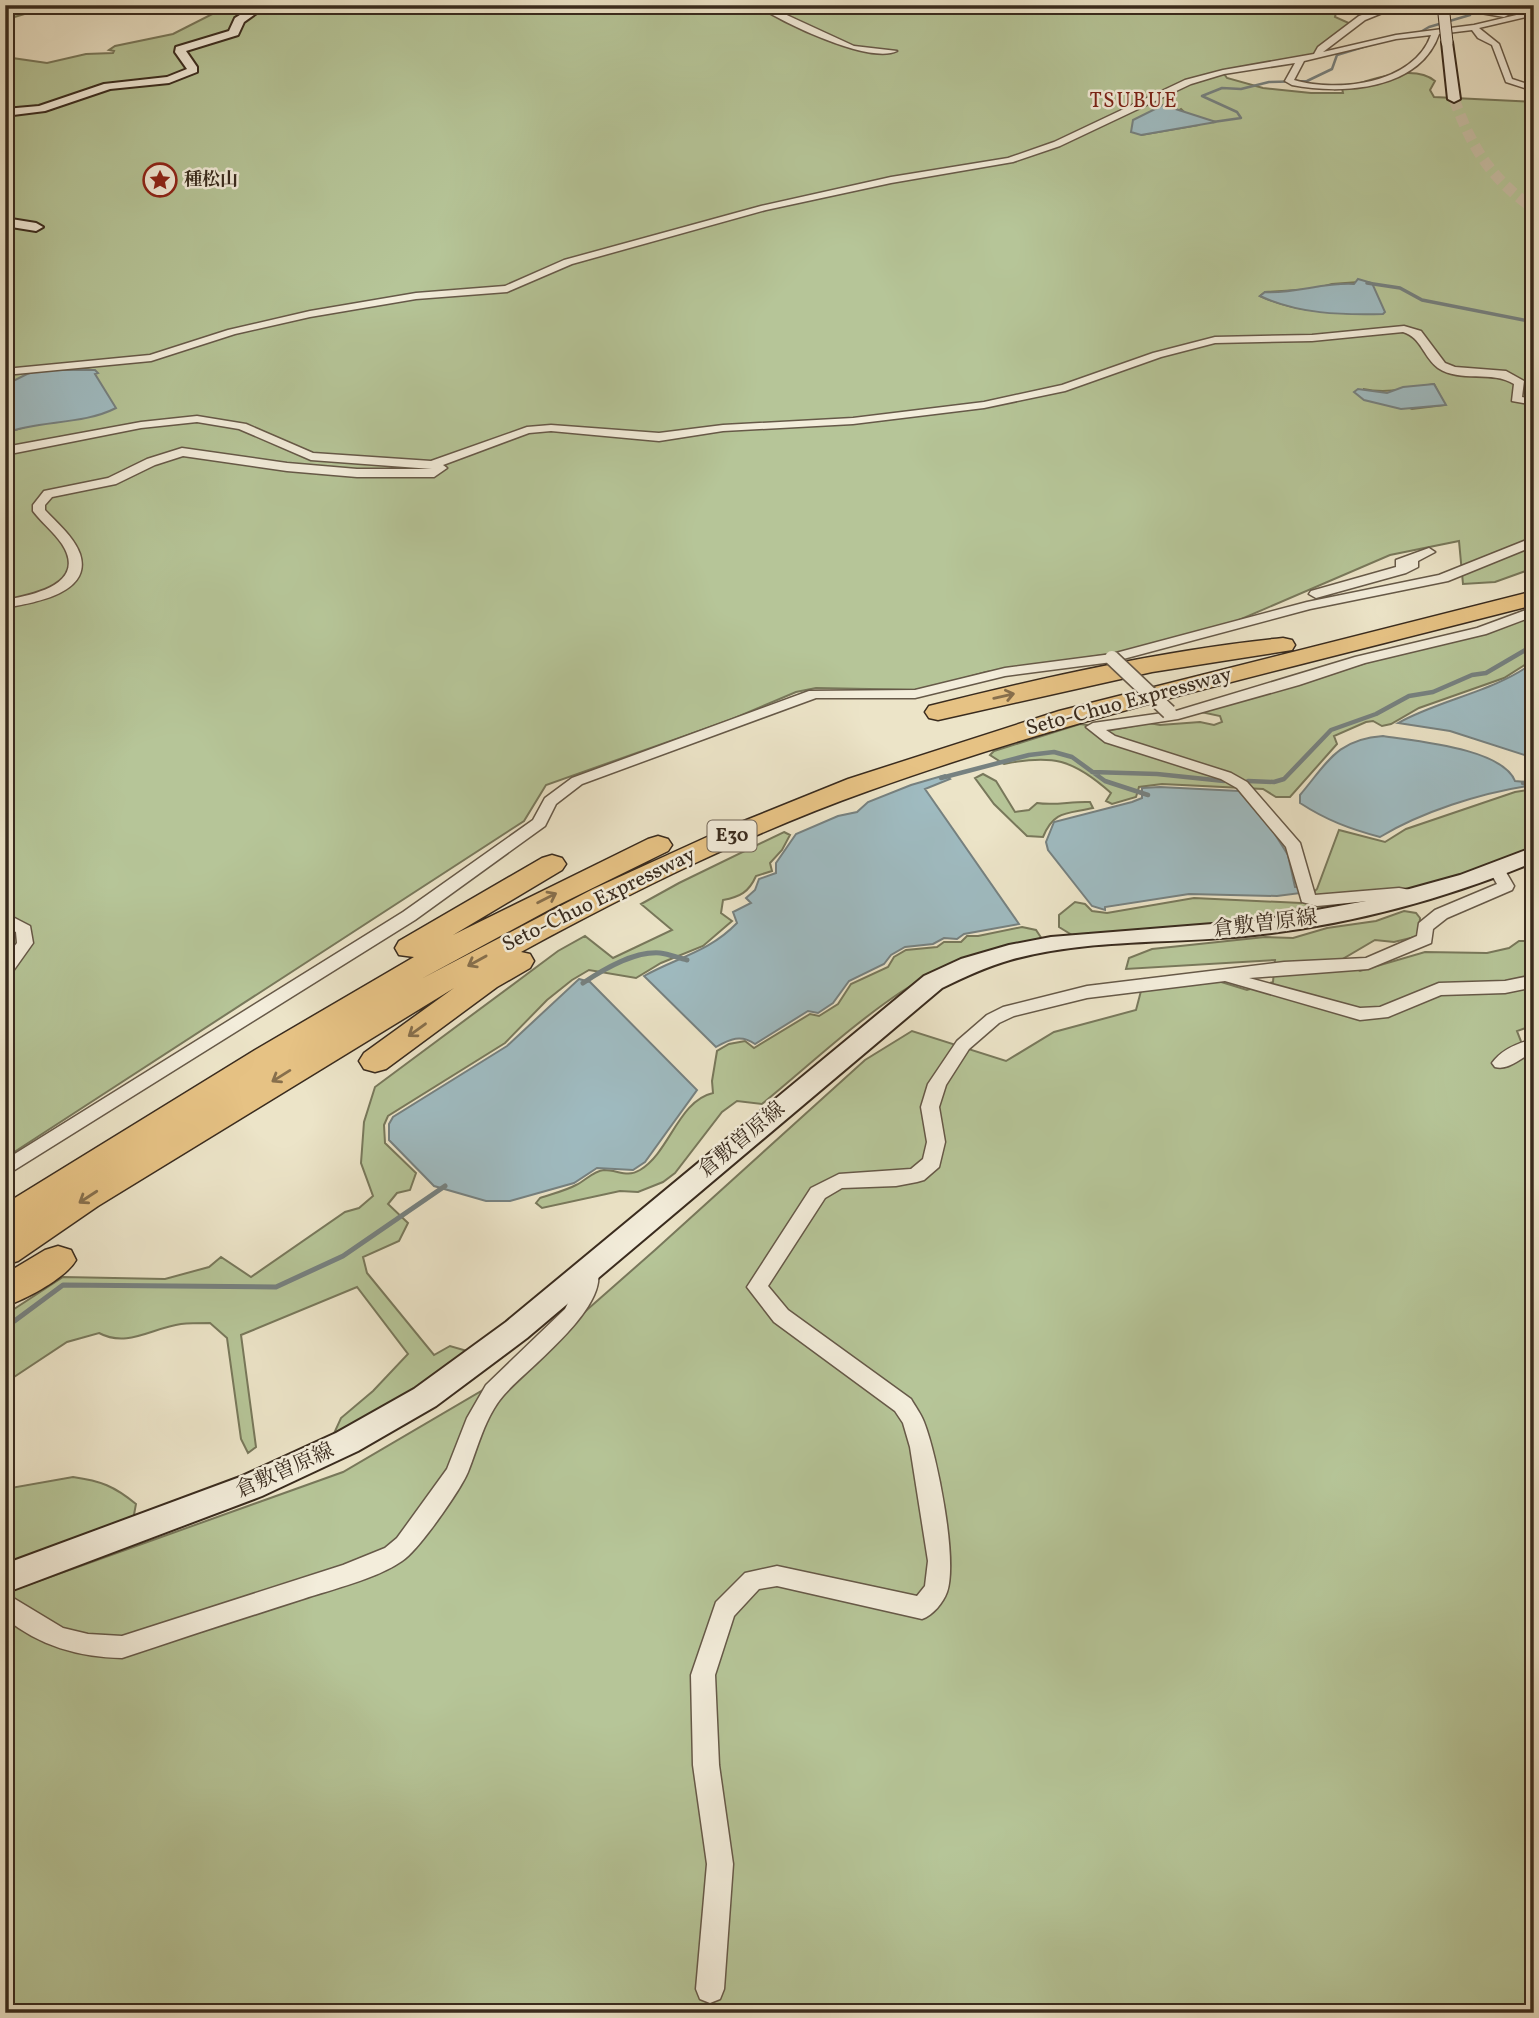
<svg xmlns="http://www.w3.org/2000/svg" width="1539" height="2018" viewBox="0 0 1539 2018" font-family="Vollkorn,'Noto Serif JP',serif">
	<rect width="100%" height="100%" fill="#ece4c8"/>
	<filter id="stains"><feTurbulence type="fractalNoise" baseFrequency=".00286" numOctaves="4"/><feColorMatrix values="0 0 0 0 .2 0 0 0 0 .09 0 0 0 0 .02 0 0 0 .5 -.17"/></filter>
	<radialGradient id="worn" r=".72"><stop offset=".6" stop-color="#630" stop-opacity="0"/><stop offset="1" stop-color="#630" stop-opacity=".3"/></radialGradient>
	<path fill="#b6c598" stroke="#78785b" stroke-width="2" fill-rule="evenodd" d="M5 5H55L11 18 9 23 12 27 5 31Z
		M230 5H1342L1337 8 1335 17 1351 24 1322 45 1314 56 1222 71 1227 78 1263 88 1311 93H1343L1342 88C1368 82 1412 62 1435 81L1430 90 1434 97 1534 102V568L1495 582 1463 584 1459 541 1390 555 1225 626 1117 653 986 672 922 690 816 688 796 692 730 720 546 785 524 821 5 1158V433L38 423 92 370C63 364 32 373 5 385V57L47 63 86 54 113 53 114 51 109 50 115 46 173 34ZM1181 109 1198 125 1141 135ZM1358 282 1361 314C1325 312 1292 311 1260 296L1265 292 1314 289 1332 284ZM1434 384 1445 405 1412 409 1363 389C1388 394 1409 388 1434 384Z
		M1534 613V659L1504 678 1419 708 1391 724 1382 726 1373 721 1366 722 1334 736 1337 744 1290 797H1276L1263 789 1162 784 1139 787 1136 797 1112 804 1106 801 1111 793C1073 759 1052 754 1004 764L990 755 994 751 1080 724 1087 725 1096 733 1149 723 1160 725 1200 722 1214 725 1222 722 1220 716 1201 712Z
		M983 774 996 781 1015 812 1029 810 1037 803C1056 806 1071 801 1090 802L1093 808C1067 814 1054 810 1043 837L1027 836 994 804 975 778Z
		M1534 789V847C1450 885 1354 910 1263 920 1199 927 1135 930 1072 935L1059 927V915L1075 902 1085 904 1092 911 1107 913 1194 898 1301 903 1317 889 1339 830 1385 842 1406 829 1515 792Z
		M784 832 790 835 782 850 770 863 772 871 756 876C749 892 740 897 723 900L721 913 732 921 703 946 661 963 636 978 589 970 572 980 547 1000 505 1043 388 1116 384 1125 385 1143 416 1173 410 1190 397 1193 388 1204 408 1223 399 1241 363 1257 367 1273 434 1355 450 1346 467 1351 431 1380 331 1440 341 1418 373 1391 408 1354 357 1287 241 1335 256 1447 248 1453 241 1439 227 1338 210 1323C200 1323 190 1323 181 1324 152 1328 127 1348 99 1333L67 1342 5 1383V1315L63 1277 165 1279 209 1267 221 1257 251 1277 345 1212 359 1208 373 1196 361 1163 364 1122 375 1087 558 951 585 936 613 958 672 930 641 904 679 883Z
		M1404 911 1416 913 1420 918 1419 936 1394 942 1375 940 1341 960 1360 971 1425 952 1487 953 1509 948 1519 941H1534V1025L1517 1031 1534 1075V2013H5V1593L343 1472 522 1367 655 1250 865 1060 912 1031 1006 1061 1054 1032 1136 1010 1141 991 1218 981 1247 990 1273 982 1275 960 1126 969 1129 958 1152 949 1265 937 1293 938 1327 928 1376 921Z
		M1022 927 1036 930 1042 939C993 948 943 964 901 992 853 1024 806 1068 762 1104L737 1101 722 1112 675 1173 663 1182 638 1192 620 1191 542 1208 536 1203 540 1198C551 1194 565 1191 576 1185 585 1181 593 1171 604 1170 618 1170 627 1178 640 1170 670 1152 678 1101 713 1093L712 1081 717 1051 729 1044 745 1041 754 1048 810 1014 819 1016 838 1004 851 984 888 967 894 957 906 950 937 947 944 942H961L967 936H978Z
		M73 1477C101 1481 114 1486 136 1504L133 1520 5 1568V1489Z"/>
	<path fill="#9fbbc1" stroke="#768180" stroke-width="2" d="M1163 105 1216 122 1141 135 1131 132 1133 120Z
		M1358 279 1372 283 1385 312 1383 314C1340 315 1299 314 1260 296L1265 292C1295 294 1324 282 1354 284Z
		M39 370H95L98 373 95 374 116 408C83 425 40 420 5 433V385L27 374Z
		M1434 384 1446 405 1401 409 1364 400 1354 392 1358 389 1387 393 1403 387Z
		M1534 662V758L1450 731 1398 723C1441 699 1494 692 1534 662Z
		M1383 736C1414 741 1502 748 1515 781L1526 782 1527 786C1481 793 1421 812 1380 837 1350 829 1326 820 1300 803V795C1327 763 1337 739 1383 736Z
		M945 775 950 779 925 789 1019 924 964 934 957 939 944 938 933 944 905 947 891 955 884 964 849 981 833 1003 818 1013 808 1011 755 1044C741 1034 730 1039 716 1047L644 976C678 957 709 952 737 923L733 912 751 903 746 898 755 890 759 879 776 873V863L796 834 838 816 857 812 868 802 911 785Z
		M1160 787 1239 791 1271 828 1288 855 1295 887H1300L1301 893 1277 896 1189 894 1105 907V910L1092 906 1048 850 1046 842 1054 822 1132 802 1142 798V788Z
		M579 979 590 982 697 1090 645 1162 633 1170 597 1168 574 1183 510 1201H486L434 1186 389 1140V1124L393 1117 507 1046Z"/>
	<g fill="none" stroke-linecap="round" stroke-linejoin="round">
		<path stroke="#768180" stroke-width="2.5" d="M1417 34 1429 27 1470 15 1469 11
			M1213 122 1241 118 1237 112 1202 96 1222 88 1241 89 1269 82 1307 81 1332 69 1337 55 1373 44"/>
		<path stroke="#768180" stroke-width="3.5" d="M1367 283 1400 288 1422 300 1534 322"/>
		<path stroke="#768180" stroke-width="4.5" d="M1092 772 1157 774 1224 781
			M941 778 1029 755 1054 752 1072 757 1105 781 1148 795
			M1248 781 1274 782 1284 779 1331 730 1376 714 1409 696 1433 692 1472 675 1486 673 1534 645
			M1523 783H1534"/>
		<path stroke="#768180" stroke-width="5" d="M583 983C604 969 634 951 660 953 669 954 678 958 687 960
			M5 1328 63 1285 276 1287 343 1256 445 1186"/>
		<path stroke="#c8bfa6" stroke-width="11" stroke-dasharray="11 6" stroke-linecap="butt" d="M1454 99C1473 150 1490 177 1534 209"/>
		<defs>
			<path id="street" d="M756 5H765L854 46 897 51C870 65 781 22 756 5Z
				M1391 5H1402L1365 20 1323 52 1396 35 1474 25 1534 11V15L1479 28 1499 44 1512 79 1534 86V91L1506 82 1492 45 1478 38 1472 30 1439 34C1420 90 1342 95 1292 85L1285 81 1295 63 1224 74 1191 84 1060 146 1013 162 891 183 766 210 572 264 507 292 416 299 310 317 235 334 151 361 5 375V369L150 355 228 330 310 311 416 293 505 286 564 260 761 206 891 177 1008 158 1054 142 1185 80 1223 70 1314 54 1318 47 1359 16ZM1431 35C1414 84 1337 93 1294 80L1304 61 1396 39Z
				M1461 5 1508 15 1504 17 1463 10Z
				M1404 326 1421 331 1445 363 1455 367 1506 371 1524 381 1522 397 1534 399V405L1512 401 1514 384C1492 370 1460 383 1438 368 1423 357 1422 338 1403 332L1312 341 1215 343 1161 357 1065 391 984 408 853 424 723 431 659 441 551 431 529 433 443 465 447 468 434 477H357L287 471 183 456 155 465 116 484 52 497 45 505V510C57 523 74 537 80 554 93 594 32 603 5 608V600C33 595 88 584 62 544 54 532 42 523 33 511V505L44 491 108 478 147 459 182 448 287 463 357 469H432L311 460 239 429 197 422 141 428 5 455V447L141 422 197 416 246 424 313 453 431 461 527 427 551 425 659 433 723 425 853 418 984 402 1062 385 1153 353 1215 337 1312 335Z
				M1534 537V546L1448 581 1310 609 1112 662 1005 676 915 698H816L582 784 556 804 545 826 415 920 5 1176V1160L403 912 533 820 545 798 572 778 809 691 915 690 1005 668 1112 654 1307 602 1439 575Z
				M1429 548 1435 552 1418 561V567L1406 573 1316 598 1309 594 1311 591 1396 567V560Z
				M1534 607V616L1486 634 1365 663 1299 685 1178 719 1106 730 1115 736 1231 773 1247 782 1300 843 1315 895 1399 888 1422 892 1424 896 1422 900 1399 898 1317 906 1302 902 1286 847 1237 788 1221 779 1105 742 1086 727 1093 723 1163 713 1164 709 1176 711 1355 657 1477 628Z
				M1497 865 1503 867 1514 886 1512 890 1447 918 1433 929 1431 943 1368 969 1249 978 1360 1008 1380 1007 1439 983 1505 981 1534 975V987L1505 993 1441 995 1388 1017 1360 1020 1225 981 1087 998 1014 1016 999 1023 969 1049 946 1085 939 1107 945 1142 939 1167 924 1180 917 1182 896 1186 842 1188 825 1198 768 1286 788 1310 911 1399C915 1406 921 1414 924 1422 937 1455 958 1560 947 1592 943 1603 933 1615 922 1619L777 1586 759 1589 734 1616 715 1675 719 1765 733 1864 724 1989 720 1999 710 2003 700 1999 696 1989 707 1864 693 1765 691 1675 716 1602 745 1573 777 1566 917 1596 925 1586 928 1561 910 1447 903 1423 895 1411 774 1322 747 1287 811 1188 839 1174 911 1169 923 1159 927 1142 921 1107 928 1084 957 1041 987 1015 1003 1007 1087 986 1284 962 1366 958 1417 936 1419 923 1435 910 1497 884 1489 870Z
				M5 913 30 926 33 943 11 974 5 976V958L17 943 16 932 5 926Z
				M1534 1039V1052C1521 1057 1509 1071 1495 1067L1492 1063C1502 1049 1518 1043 1534 1039Z
				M588 1261 595 1264C617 1303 526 1369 503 1396 485 1417 478 1447 468 1472 460 1491 418 1551 402 1561 376 1579 333 1589 303 1599 243 1618 182 1638 122 1658 78 1657 40 1646 5 1618V1593L63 1628 88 1634 122 1636 343 1565 385 1548 397 1538 447 1469 467 1418 486 1385 565 1309 577 1285 581 1264Z"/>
			<path id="secondary" d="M256 5H268L244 22 238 35 186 51 197 67V72L169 83 110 89 45 111 5 116V109L39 106 104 84 167 77 187 69 175 52 176 47 229 31 235 18Z
				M1447 39 1452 42 1460 99 1454 102 1448 99 1442 42Z
				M5 218 36 223 43 227 36 231 5 226Z
				M1534 847V862C1447 898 1356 923 1263 934 1180 945 1092 937 1010 960 986 967 964 977 942 988L527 1338 436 1406 358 1451 262 1496 5 1593V1564L240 1477 336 1433 414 1389 506 1322 924 976 961 959 1009 945 1051 937 1262 920 1366 901 1460 875Z"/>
			<path id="highway" d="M1534 591V605C1311 663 1085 713 868 791 748 834 633 891 521 952L530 954 534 961 530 968 497 987 386 1069 375 1072 364 1069 359 1061 364 1053 454 988 98 1206 18 1261 5 1265V1204L255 1050 414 957 399 955 395 948 399 941 542 858 552 855 562 858 566 864 562 870 453 935 648 839 658 836 668 839 672 845 668 851 554 907 421 979 593 889 729 827 848 779 1059 711Z
				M1283 638 1292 640 1295 645 1292 650 1152 672 938 720 929 718 925 712 929 706C1045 677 1163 650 1283 638Z
				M58 1246 71 1250 76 1260C66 1278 25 1300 5 1306V1274L45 1250Z"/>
		</defs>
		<use href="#street" stroke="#665948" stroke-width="3"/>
		<use href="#secondary" stroke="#392b1e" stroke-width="4"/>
		<use href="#highway" stroke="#392b1e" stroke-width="3"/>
		<use href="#street" fill="#f3eddb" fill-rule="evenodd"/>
		<use href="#secondary" fill="#f3eddb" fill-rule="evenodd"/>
		<use href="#highway" fill="#e6c284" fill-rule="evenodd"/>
		<defs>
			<path id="street-bridge" d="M1112 658 1169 712"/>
			<path id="secondary-bridge" d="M1444 14 1447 42"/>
		</defs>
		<use href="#street-bridge" stroke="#665948" stroke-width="17" stroke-linecap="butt"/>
		<use href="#secondary-bridge" stroke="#392b1e" stroke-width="13" stroke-linecap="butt"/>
		<use href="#street-bridge" stroke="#f3eddb" stroke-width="14"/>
		<use href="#secondary-bridge" stroke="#f3eddb" stroke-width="11"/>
	</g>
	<defs><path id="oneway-shaft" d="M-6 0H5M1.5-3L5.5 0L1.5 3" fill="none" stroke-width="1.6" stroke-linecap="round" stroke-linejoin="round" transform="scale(1.75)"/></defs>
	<g stroke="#876f4c">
		<use href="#oneway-shaft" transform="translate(1004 696) rotate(-13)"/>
		<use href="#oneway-shaft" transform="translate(547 898) rotate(-27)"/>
		<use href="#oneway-shaft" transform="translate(477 961) rotate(151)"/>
		<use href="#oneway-shaft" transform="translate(417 1030) rotate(144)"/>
		<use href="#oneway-shaft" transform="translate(281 1076) rotate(148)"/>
		<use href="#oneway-shaft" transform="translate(88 1197) rotate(147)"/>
	</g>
	<defs>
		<symbol id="sight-ring" viewBox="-11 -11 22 22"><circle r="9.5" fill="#f3eddb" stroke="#8f2418" stroke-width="1.5"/><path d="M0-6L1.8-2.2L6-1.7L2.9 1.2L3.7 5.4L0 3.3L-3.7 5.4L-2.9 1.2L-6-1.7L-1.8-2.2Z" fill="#8f2418"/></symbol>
	</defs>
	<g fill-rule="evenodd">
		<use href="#sight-ring" x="141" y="161" width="38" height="38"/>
	</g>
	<g text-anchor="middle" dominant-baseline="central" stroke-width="5" stroke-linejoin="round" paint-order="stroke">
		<g font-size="18" font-weight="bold" fill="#392b1e" stroke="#f3eddb" text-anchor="start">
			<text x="184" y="180">種松山</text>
		</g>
		<rect fill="#f3eddb" stroke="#716557" stroke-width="2" x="707.5" y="820.5" width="49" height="31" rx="5"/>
		<g font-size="19" font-weight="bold" fill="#392b1e">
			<text x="732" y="836">E30</text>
		</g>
		<g font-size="21" letter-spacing="2" fill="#7a1f14" stroke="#f3eddb">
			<text x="1134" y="101">TSUBUE</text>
		</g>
		<g font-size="21" fill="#392b1e" stroke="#f3eddb">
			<text transform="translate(1129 702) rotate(-15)">Seto-Chuo Expressway</text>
			<text transform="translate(599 900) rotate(-26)">Seto-Chuo Expressway</text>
			<text transform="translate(1265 924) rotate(-7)">倉敷曽原線</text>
			<text transform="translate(742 1140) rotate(-40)">倉敷曽原線</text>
			<text transform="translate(285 1471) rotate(-24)">倉敷曽原線</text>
		</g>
	</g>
	<rect width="1539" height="2018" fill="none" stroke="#ece4c8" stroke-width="28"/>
	<rect x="7" y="7" width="1525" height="2004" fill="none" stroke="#392b1e" stroke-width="3.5"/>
	<rect x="14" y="14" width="1511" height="1990" fill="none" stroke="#392b1e" stroke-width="2"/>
	<rect width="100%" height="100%" filter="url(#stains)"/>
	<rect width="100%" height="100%" fill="url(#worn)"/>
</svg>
